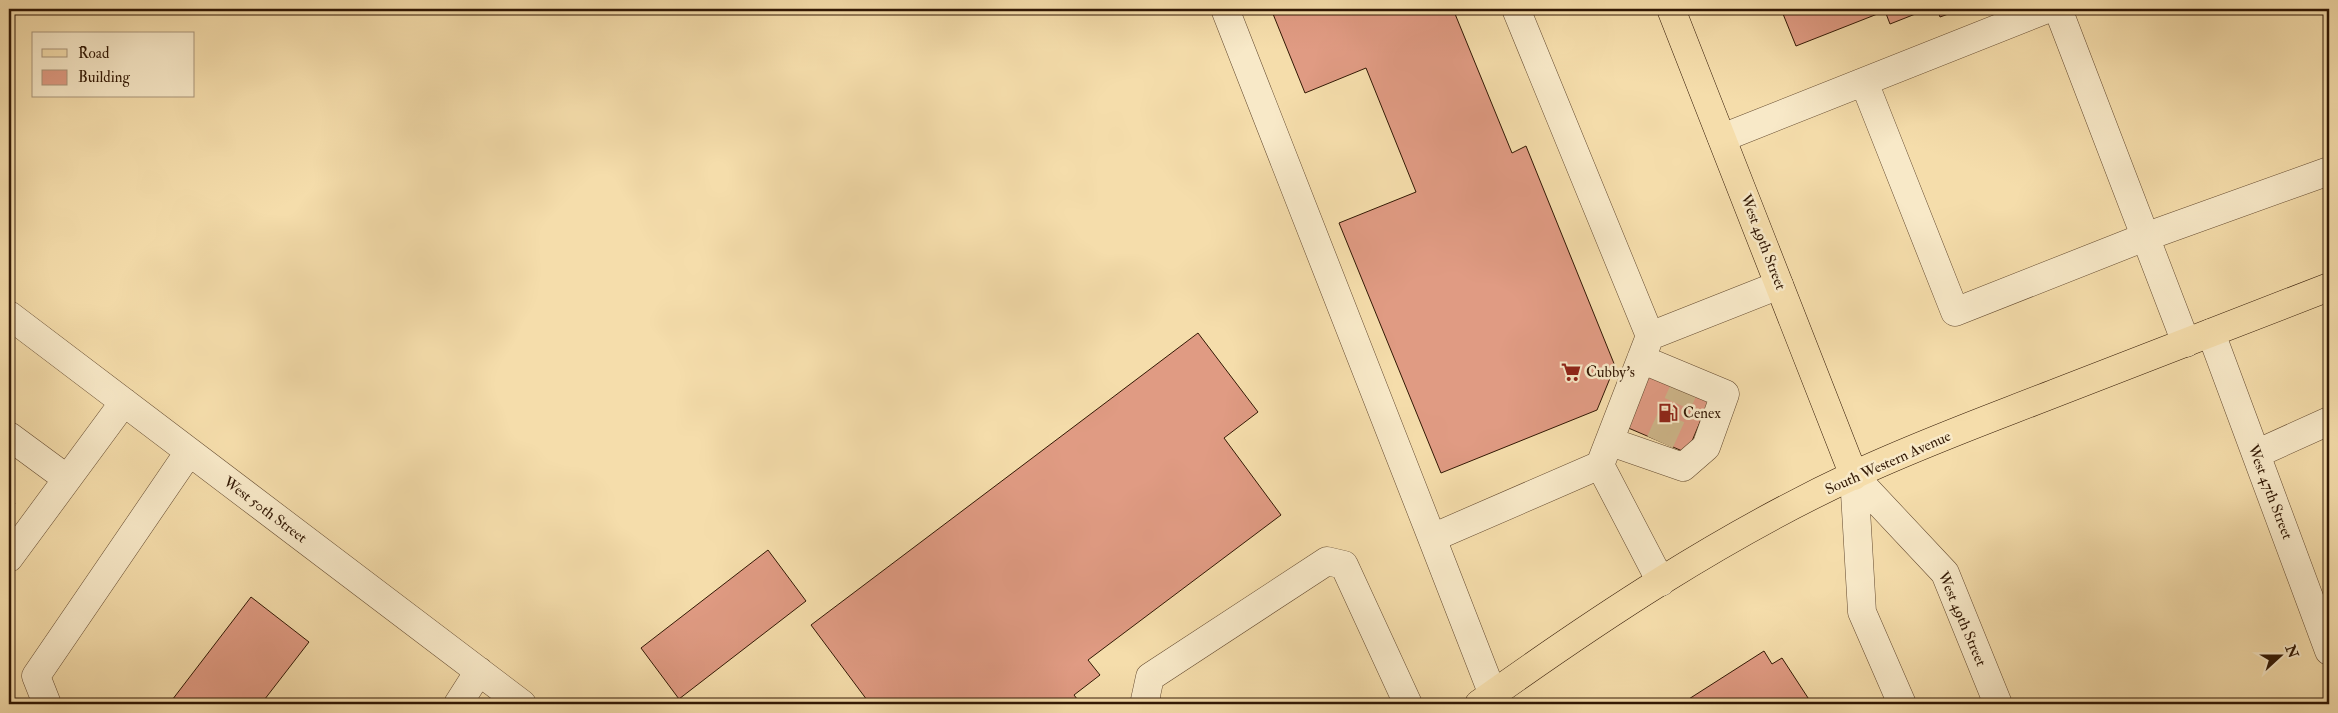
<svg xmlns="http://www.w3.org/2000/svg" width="2338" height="713" viewBox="0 0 2338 713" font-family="'IM FELL Double Pica',serif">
	<rect width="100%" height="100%" fill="#f5ddab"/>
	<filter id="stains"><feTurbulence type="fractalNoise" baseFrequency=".004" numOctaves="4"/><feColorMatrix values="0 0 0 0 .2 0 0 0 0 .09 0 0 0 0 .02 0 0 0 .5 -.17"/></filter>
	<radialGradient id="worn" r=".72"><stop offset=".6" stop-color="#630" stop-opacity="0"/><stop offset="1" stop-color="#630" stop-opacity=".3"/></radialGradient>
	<path fill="#e09b83" stroke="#321804" d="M1271 9H1453L1512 153 1526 146 1615 366 1597 410 1441 473 1339 223 1416 192 1366 68 1305 93Z
		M1781 9H1928L1890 24 1885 11 1796 46Z
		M1937 9H1962L1940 17Z
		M1198 333 1258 412 1224 438 1281 515 1088 660 1100 675 1074 695 1081 704H870L811 625Z
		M1650 372 1710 398 1687 453 1626 427Z
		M9 498 15 503 9 511Z
		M768 550 806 601 679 699 641 648Z
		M251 597 309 642 261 704H169Z
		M1764 651 1772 664 1782 658 1812 704H1681Z"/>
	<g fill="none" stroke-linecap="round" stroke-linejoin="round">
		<path stroke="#ceb68a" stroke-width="28" stroke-dasharray="28 14" stroke-linecap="butt" d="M1660 442 1685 387"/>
		<defs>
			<path id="minor" d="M1225 9 1432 538
				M1516 9 1650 336
				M2058 9 2186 343
				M1864 82 1955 312 2145 237 2329 171
				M1722 138 2047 9
				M9 315 522 704
				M2211 333 2329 651
				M9 436 66 478
				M1611 442 1683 467 1706 447 1725 394 1641 359
				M2256 454 2329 421
				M1600 465 1650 336 1779 285
				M1854 476 1945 573 1998 704
				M1854 476 1862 612 1902 704
				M9 558 124 402
				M1493 695 1432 538 1600 465 1661 582
				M47 704 36 676 189 452
				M458 704 479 671
				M1148 704 1145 700 1150 677 1327 561 1344 565 1408 704"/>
			<path id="major" d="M1671 9 1854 476
				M1479 704C1598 619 1721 537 1854 475 1920 444 1989 419 2058 392 2148 357 2239 322 2329 287"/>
		</defs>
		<use href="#minor" stroke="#63492e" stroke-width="29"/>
		<use href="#major" stroke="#321804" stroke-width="29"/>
		<use href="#minor" stroke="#f8e9c8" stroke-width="28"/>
		<use href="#major" stroke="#f5ddab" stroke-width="28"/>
	</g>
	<defs>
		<symbol id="supermarket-bare" viewBox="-9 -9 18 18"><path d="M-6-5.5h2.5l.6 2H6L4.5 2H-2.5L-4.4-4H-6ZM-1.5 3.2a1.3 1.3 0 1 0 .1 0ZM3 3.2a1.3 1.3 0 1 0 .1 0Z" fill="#8f2418" stroke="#f8e9c8" stroke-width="2.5" paint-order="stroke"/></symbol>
		<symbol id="fuel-bare" viewBox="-9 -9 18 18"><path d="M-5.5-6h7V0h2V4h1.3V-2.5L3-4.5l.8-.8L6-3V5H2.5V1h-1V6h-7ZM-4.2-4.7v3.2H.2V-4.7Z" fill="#8f2418" stroke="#f8e9c8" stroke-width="2.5" paint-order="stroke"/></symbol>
	</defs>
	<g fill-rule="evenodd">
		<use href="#supermarket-bare" x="1557" y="358" width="28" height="28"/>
		<use href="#fuel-bare" x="1654" y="399" width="28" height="28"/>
	</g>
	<g text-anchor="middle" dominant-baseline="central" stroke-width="5" stroke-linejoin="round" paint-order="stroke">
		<g font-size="15" fill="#321804" stroke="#f8e9c8">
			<text transform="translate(1763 242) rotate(69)">West 49th Street</text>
			<text transform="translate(1888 463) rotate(-24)">South Western Avenue</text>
			<text transform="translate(2270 492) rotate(69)">West 47th Street</text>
			<text transform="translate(265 510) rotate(37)">West 50th Street</text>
			<text transform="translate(1962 619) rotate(67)">West 49th Street</text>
		</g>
		<g font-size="15" fill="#321804" stroke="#f8e9c8" text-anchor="start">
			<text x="1586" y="372">Cubby's</text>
			<text x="1683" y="413">Cenex</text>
		</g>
	</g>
	<rect width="2338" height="713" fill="none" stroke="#f5ddab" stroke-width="30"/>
	<rect x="10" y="10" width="2318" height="693" fill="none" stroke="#321804" stroke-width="2.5"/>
	<rect x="15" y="15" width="2308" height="683" fill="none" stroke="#321804"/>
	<rect x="32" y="32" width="162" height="65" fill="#f8e9c8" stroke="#a9957a"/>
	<rect x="42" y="49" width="25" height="8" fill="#f5ddab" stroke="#a9957a"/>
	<text x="78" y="58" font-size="15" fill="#321804">Road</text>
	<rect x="42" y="70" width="25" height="15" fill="#e09b83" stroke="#a9957a"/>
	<text x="78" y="82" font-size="15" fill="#321804">Building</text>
	<g transform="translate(2280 656) rotate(69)" stroke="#f8e9c8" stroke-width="4" paint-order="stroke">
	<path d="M0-4L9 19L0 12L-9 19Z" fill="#321804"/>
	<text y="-8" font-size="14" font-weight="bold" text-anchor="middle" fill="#321804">N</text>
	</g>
	<rect width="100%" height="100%" filter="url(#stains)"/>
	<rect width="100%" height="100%" fill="url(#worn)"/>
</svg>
